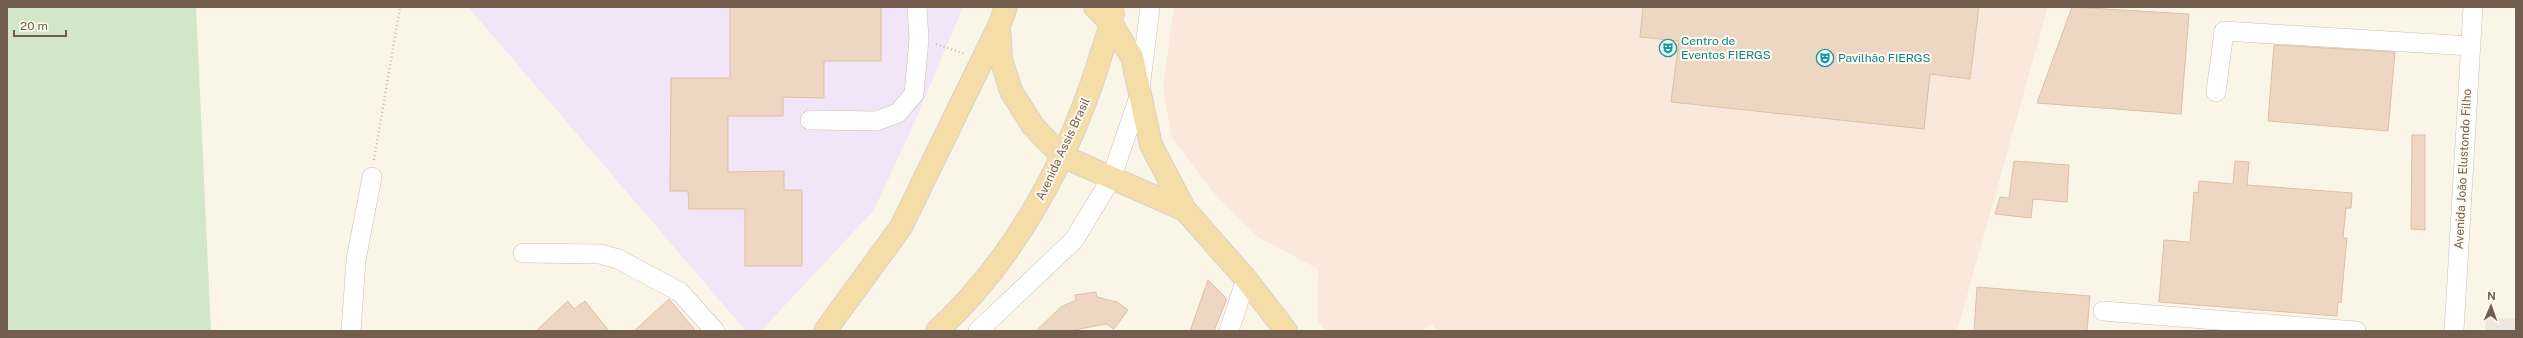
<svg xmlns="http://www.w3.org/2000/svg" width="2523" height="338" viewBox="0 0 2523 338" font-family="'Public Sans',sans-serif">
	<rect width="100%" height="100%" fill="#fbf5e8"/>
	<path fill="#fae8dd" d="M1174 7H2048L1957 331H1437L1432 324 1421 331H1326L1317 320 1318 269 1258 237 1219 199 1172 138 1163 88Z"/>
	<path fill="#ece7e1" d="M2486 317 2516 319V331H2485Z"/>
	<path fill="#f2e5f7" d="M468 7H963L916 119 874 210 761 331H746Z"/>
	<path fill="#d2e7c7" d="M7 7H196L211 331H7Z"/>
	<path fill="#eed7c2" stroke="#dfbfa4" d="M730 7H881V61H824V98L783 97V116H728V172L784 171V190H802V266H745V209H689L688 191H670L671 78H730Z
		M1643 7H1979L1970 79 1930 74 1924 129 1671 102 1679 41 1640 37Z
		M2072 7 2189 14 2181 114 2037 103Z
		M2274 45 2395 52 2388 131 2268 121Z
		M2412 135H2425V230L2411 229Z
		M2014 161 2069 165 2067 202 2033 199 2031 218 1995 214 2000 197 2009 198Z
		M2235 161 2249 162 2247 185 2352 193 2351 208H2346L2343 238H2347L2345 258 2341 303 2338 302 2337 316 2159 302 2164 240 2190 242 2194 192 2198 193 2199 181 2233 184Z
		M1208 280 1226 298V301L1214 331H1190Z
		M1977 287 2090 296 2087 331H1974Z
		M1096 292 1097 297 1117 302 1128 310 1114 329 1106 324 1069 331H1036L1061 307 1076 300 1075 295Z
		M669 299 696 331H634Z
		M568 301 574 309 585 301 609 331H536Z"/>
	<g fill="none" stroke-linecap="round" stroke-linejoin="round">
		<defs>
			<path id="minor" d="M2216 92 2224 31 2470 46
				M810 120 876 121 898 113 914 94 919 39 917 7
				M523 253 600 254 618 259 680 292 715 331
				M2103 311 2356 331
				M351 331 356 260 372 177
				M978 331 1074 240 1111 179 1139 97 1150 7
				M1229 331 1246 279
				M2454 331 2473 7"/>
			<path id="major" d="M1095 7 1111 23 1132 57 1151 145 1185 210 1246 279 1286 331
				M999 27 1001 59 1011 91 1033 126 1062 156 1185 210
				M825 331 901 227 999 26 1006 7
				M937 331C1013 261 1065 166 1097 68 1102 50 1110 32 1113 13"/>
		</defs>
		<use href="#minor" stroke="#ccbeaf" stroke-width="20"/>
		<use href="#major" stroke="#d8d2cd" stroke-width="24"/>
		<path stroke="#d3baa5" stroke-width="2.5" stroke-dasharray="1 3" stroke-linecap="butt" d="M936 44 965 54
			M374 160 400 7"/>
		<use href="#minor" stroke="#fff" stroke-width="19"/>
		<use href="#major" stroke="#f4dda6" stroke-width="22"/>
	</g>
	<defs>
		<symbol id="theatre-ring" viewBox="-11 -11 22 22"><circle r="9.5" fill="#fef9ee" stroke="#0f9aa8" stroke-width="1.5"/><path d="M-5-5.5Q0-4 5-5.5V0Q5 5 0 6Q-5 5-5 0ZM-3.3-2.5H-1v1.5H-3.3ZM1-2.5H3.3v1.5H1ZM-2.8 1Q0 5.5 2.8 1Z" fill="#0f9aa8"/></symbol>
	</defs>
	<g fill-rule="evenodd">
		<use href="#theatre-ring" x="1658" y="38" width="20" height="20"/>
		<use href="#theatre-ring" x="1815" y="48" width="20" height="20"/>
	</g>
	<g text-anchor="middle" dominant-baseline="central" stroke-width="4" stroke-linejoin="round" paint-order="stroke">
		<g font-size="12" fill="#0d838f" stroke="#fef9ee" text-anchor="start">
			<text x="1681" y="41">Centro de<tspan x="1681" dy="14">Eventos FIERGS</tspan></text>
			<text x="1838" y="58">Pavilhão FIERGS</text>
		</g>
		<g font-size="12" fill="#735e4e" stroke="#fef9ee">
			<text transform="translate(1063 149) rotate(-65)">Avenida Assis Brasil</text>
			<text transform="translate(2463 169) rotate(-87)">Avenida João Elustondo Filho</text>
		</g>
	</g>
	<rect width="2523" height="338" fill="none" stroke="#735e4e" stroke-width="16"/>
	<g transform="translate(2491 306) rotate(2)" stroke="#fef9ee" stroke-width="3" paint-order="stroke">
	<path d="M0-3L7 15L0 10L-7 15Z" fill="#735e4e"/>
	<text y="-6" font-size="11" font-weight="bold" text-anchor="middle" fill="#735e4e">N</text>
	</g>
	<path d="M14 30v6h52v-6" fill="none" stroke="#735e4e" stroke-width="2"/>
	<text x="20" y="30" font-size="12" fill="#735e4e" stroke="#fef9ee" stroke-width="3" paint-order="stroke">20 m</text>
</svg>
